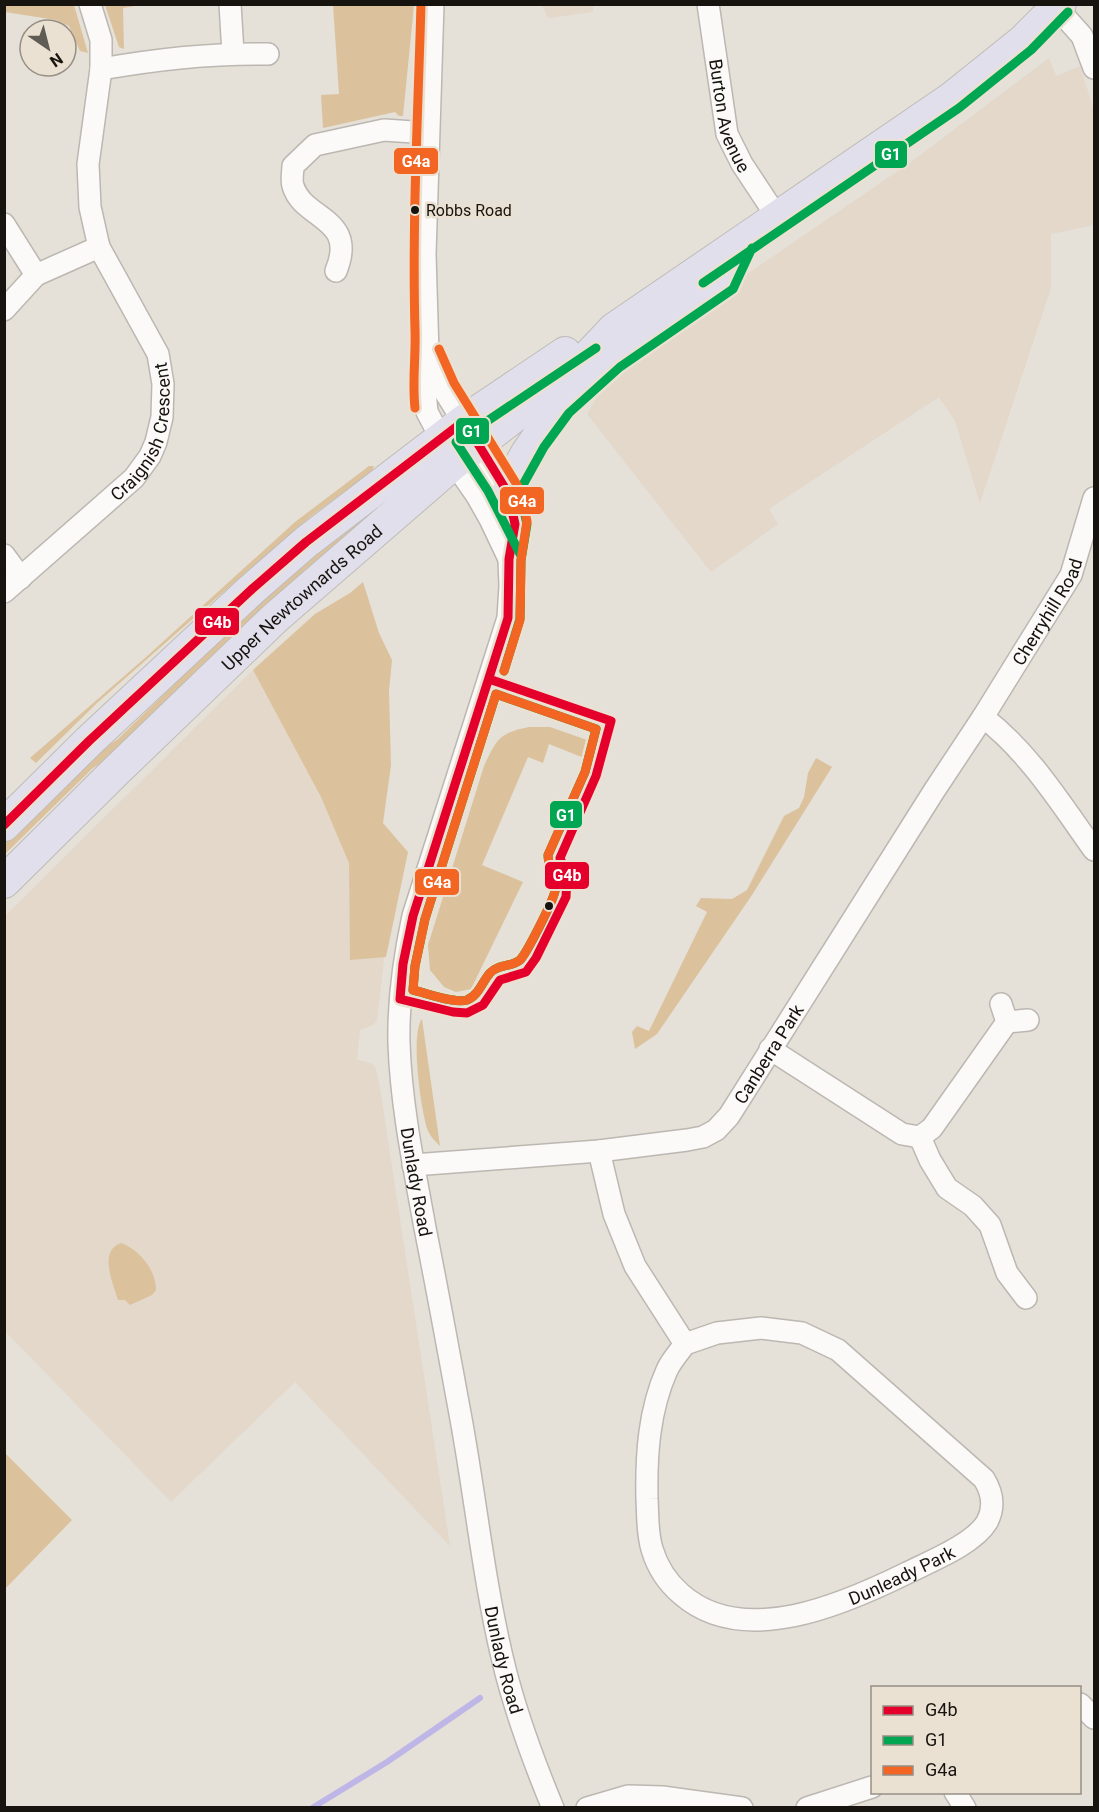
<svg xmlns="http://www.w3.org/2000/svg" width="1099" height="1812" viewBox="0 0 1099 1812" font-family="Roboto,sans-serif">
	<rect width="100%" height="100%" fill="#e5e0d8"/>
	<path fill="#e3d8c9" d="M542 5H593V12L548 18Z
		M1049 58 1056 76 1080 66 1094 111V225L1051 234V288L980 503 955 421 939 397 769 509 778 524 711 572 587 414 600 392 664 331 911 162Z
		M253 670 392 891 377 1020 373 1025 360 1030 357 1060 371 1063 376 1069 380 1088 450 1546 295 1382 171 1502 5 1331V916Z"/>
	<path fill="#dbc29d" d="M5 4 74 5 88 53 80 51 69 26 56 20 5 12Z
		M105 5H141L123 8 124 49 119 47Z
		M333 5H414L403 116H399L395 112 323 128 321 95 339 94Z
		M369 466H374L372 471 310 517 253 566 97 703 36 763 30 758 145 658 295 522Z
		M393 495 398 501 124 749 93 768 5 854V841L86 760 118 739 270 591Z
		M363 582 379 633 392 660 389 691 391 765 383 823 408 852 386 957 350 960 349 863 321 797 253 670 315 614 350 593Z
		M529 727H550L587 740 588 747 584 758 549 744 543 763 528 757 482 865 523 882 471 989 456 992 444 987 430 970 428 945 484 766C497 739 499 733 529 727Z
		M816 758 832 767 752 895 657 1034 635 1049 632 1032 637 1026 649 1031 707 912 696 906 701 898 732 899 747 890 784 816 799 808 804 797 808 773Z
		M422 1019 440 1146C435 1141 431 1137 428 1131 421 1112 410 1034 422 1019Z
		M121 1243C140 1250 156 1270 156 1290L152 1295 130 1305 125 1300H118C113 1283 98 1251 121 1243Z
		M5 1453 72 1520 5 1589H4Z"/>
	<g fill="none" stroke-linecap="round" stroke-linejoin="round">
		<path stroke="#bfb6e8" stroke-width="6" d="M312 1808 387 1762 480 1698"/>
		<defs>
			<g id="minor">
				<path d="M230 4 233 53"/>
				<path d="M433 4 425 254 428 354 425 391 427 412 454 463 477 496 490 519 509 559"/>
				<path id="s1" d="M708 4 727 134 742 164 777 217"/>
				<path d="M1057 8 1082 36 1094 68"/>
				<path d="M101 69C157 59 212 53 268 54"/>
				<path d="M4 224 36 275 99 247"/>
				<path d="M336 271C358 217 303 220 293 186 291 180 293 172 293 166L315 145 384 130 428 133"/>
				<path d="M4 310 36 275"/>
				<path id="s2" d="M428 354 443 389 508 493 515 524 509 559 510 586 508 618 413 916C404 958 398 1000 399 1043 401 1105 414 1167 425 1228 437 1288 448 1348 459 1408 475 1492 483 1578 503 1661 515 1711 533 1760 553 1808"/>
				<path d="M4 555 21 578"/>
				<path id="s3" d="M4 592 134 478 150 456 156 442 162 417 163 384 158 354 99 247 90 207 88 164 101 69V40L90 4"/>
				<path d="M983 717C1029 752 1061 804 1094 850"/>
				<path d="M1001 1004 1007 1022 1028 1020"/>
				<path d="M770 1049 902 1134 920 1137 932 1128 1007 1022"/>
				<path d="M920 1137 930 1160 947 1188 973 1206 990 1225 1007 1273 1026 1298"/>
				<path id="s4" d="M599 1151 614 1214 635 1266 685 1344C679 1352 671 1361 667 1370 649 1410 646 1455 647 1499 648 1516 647 1533 652 1549 657 1566 667 1582 681 1594 743 1649 844 1604 907 1573 931 1561 974 1544 987 1522 995 1507 992 1492 984 1479L838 1350 802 1333 761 1328 717 1333 685 1344"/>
				<path id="s5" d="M413 1165 599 1151 687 1140 703 1137 716 1130 729 1116 934 791 983 717 1071 575 1094 498"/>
				<path d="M1080 1704 1094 1718"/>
				<path d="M955 1792 965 1808"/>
				<path d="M587 1808 628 1796 662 1797 742 1808"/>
				<path d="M807 1808 872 1787"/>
			</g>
			<g id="highway">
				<path d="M508 493 513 478 527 453 560 405 613 358 724 281 741 243"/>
				<path d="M4 825 89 741 251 590 306 542 464 421 565 353"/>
				<path id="s6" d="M4 882 117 770 275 618 454 463 579 366 614 329 952 98 1023 41 1060 4"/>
			</g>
		</defs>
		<use href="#minor" stroke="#bcb7b1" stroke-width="24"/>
		<use href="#highway" stroke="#bebcb7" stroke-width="34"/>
		<use href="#minor" stroke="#fbfaf9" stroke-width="21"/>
		<use href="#highway" stroke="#e2dfec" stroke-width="32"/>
		<defs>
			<path id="bus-1" d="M4 825 89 741 251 590 306 542 464 421 508 493 515 524 509 559 508 618 413 916 403 964 400 999 453 1012 467 1013 483 1005 500 980 526 972 536 958 566 897 567 876 560 858 596 776 611 721 489 679"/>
			<path id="bus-2" d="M703 283 959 108 1031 50 1068 12
				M520 554 488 491 456 442 596 348
				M504 671 520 619 521 560 527 524 520 494 524 483 544 447 569 413 620 367 733 289 752 248
				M496 694 596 729 585 772 548 855C548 868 558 877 555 891 553 901 527 953 520 960 512 967 498 964 490 973 482 982 479 995 467 1000 455 1004 426 993 413 990L415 966 425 919Z"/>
			<path id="bus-3" d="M439 349 454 383 519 488 527 521 521 560 520 620 504 671
				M415 408C412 382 416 356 415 330 412 221 418 113 421 4
				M496 694 596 729 585 772 548 855C548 868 558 877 555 891 553 901 527 953 520 960 512 967 498 964 490 973 482 982 479 995 467 1000 455 1004 426 993 413 990L415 966 425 919Z"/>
		</defs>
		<use href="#bus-1" stroke="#ebe1d2" stroke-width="14"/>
		<use href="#bus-2" stroke="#ebe1d2" stroke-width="14"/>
		<use href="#bus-3" stroke="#ebe1d2" stroke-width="14"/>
		<use href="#bus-1" stroke="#e4002b" stroke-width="9"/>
		<use href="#bus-2" stroke="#00a651" stroke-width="9"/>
		<use href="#bus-3" stroke="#f26522" stroke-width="9"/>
	</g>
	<g fill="#17130e" stroke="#ebe1d2" stroke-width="2">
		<circle cx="415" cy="210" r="5"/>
		<circle cx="549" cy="906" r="5"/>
	</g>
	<g text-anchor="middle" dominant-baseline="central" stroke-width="5" stroke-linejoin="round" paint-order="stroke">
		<g font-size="16" fill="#17130e" stroke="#ebe1d2" text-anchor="start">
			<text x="426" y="210">Robbs Road</text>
		</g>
		<g font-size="18" fill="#17130e" stroke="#ebe1d2">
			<text stroke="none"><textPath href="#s1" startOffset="114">Burton Avenue</textPath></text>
			<text stroke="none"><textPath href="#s3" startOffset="220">Craignish Crescent</textPath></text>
			<text stroke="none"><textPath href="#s6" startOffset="412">Upper Newtownards Road</textPath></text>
			<text stroke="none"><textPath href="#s5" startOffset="922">Cherryhill Road</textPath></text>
			<text stroke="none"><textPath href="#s5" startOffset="399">Canberra Park</textPath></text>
			<text stroke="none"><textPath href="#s2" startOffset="868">Dunlady Road</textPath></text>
			<text stroke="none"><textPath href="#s4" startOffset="716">Dunleady Park</textPath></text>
			<text stroke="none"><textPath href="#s2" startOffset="1354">Dunlady Road</textPath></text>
		</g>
	</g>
	<g stroke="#ebe1d2" stroke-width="2">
		<rect x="874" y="140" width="34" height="29" rx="6" fill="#00a651"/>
		<rect x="393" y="147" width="46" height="28" rx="6" fill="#f26522"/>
		<rect x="455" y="417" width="35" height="28" rx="6" fill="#00a651"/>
		<rect x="499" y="486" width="46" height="29" rx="6" fill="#f26522"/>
		<rect x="194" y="607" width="46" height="29" rx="6" fill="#e4002b"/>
		<rect x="549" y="800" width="34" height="29" rx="6" fill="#00a651"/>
		<rect x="544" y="861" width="46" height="29" rx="6" fill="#e4002b"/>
		<rect x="414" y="868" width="46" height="28" rx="6" fill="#f26522"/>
	</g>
	<g font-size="16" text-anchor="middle" font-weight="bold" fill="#fff">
		<text x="891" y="160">G1</text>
		<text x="416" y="167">G4a</text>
		<text x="472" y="437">G1</text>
		<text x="522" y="507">G4a</text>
		<text x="217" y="628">G4b</text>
		<text x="566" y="821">G1</text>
		<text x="567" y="881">G4b</text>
		<text x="437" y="888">G4a</text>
	</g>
	<rect width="1099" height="1812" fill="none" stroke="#17130e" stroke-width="12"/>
	<rect x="871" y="1686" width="210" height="108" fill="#ebe1d2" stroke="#968f84" stroke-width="1.5"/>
	<rect x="883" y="1706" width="30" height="9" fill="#e4002b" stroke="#968f84" stroke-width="1.5"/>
	<text x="925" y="1716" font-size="18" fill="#17130e">G4b</text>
	<rect x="883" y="1736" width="30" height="9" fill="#00a651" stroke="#968f84" stroke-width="1.5"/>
	<text x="925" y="1746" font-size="18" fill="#17130e">G1</text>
	<rect x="883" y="1766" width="30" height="9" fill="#f26522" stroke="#968f84" stroke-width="1.5"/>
	<text x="925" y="1776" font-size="18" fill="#17130e">G4a</text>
	<g transform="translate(48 48) rotate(145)"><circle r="28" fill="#ebe1d2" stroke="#968f84" stroke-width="1.5"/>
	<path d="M0-4.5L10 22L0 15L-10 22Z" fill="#5f5b55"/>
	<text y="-9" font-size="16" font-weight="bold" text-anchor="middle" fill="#17130e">N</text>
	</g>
</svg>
